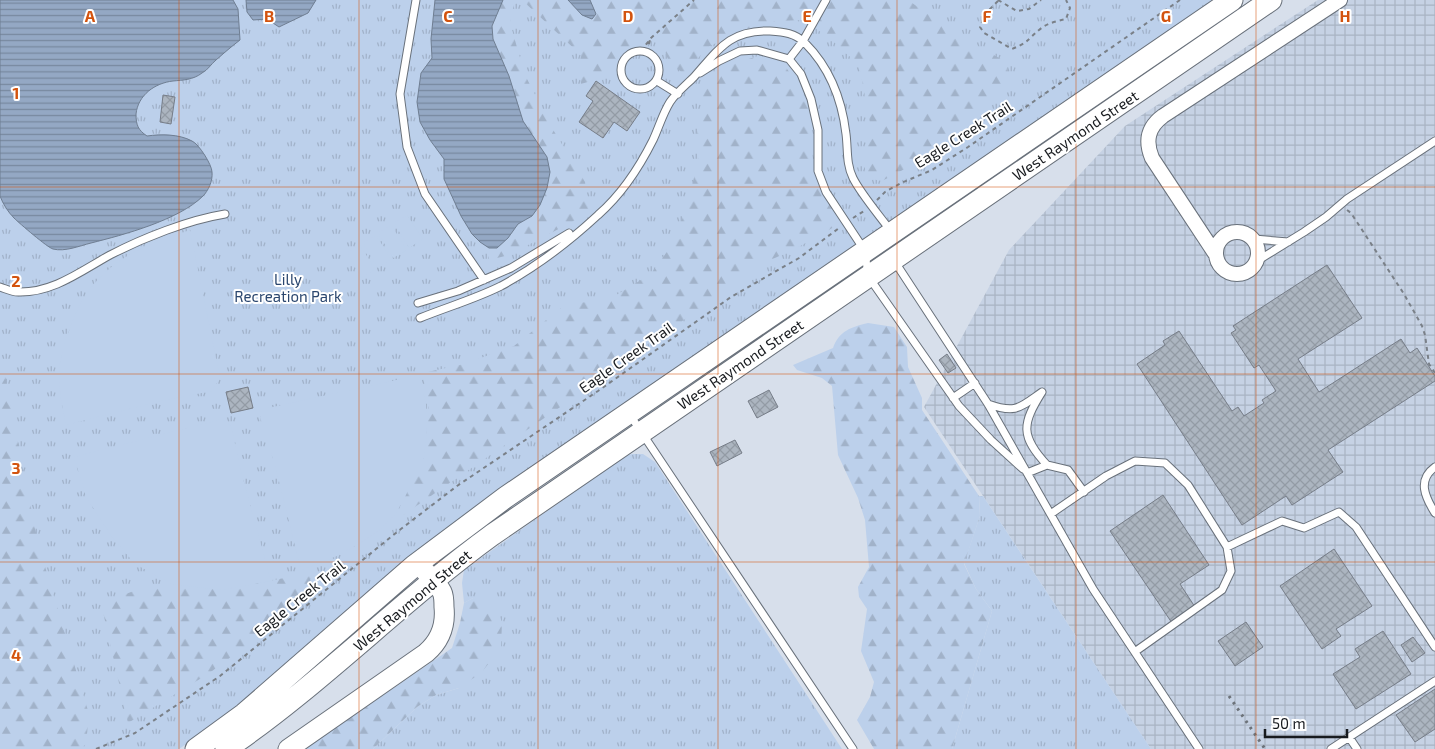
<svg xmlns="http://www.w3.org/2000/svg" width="1435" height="749" viewBox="0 0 1435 749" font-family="'Exo 2',sans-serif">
	<defs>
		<pattern id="industrial-grid" width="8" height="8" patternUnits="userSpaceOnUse" patternTransform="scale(1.25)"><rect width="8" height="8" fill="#c6d2e4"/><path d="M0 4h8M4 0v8" fill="none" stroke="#a9b4c3"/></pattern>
		<pattern id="grass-tufts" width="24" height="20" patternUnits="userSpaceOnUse" patternTransform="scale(1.25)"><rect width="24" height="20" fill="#bcd0eb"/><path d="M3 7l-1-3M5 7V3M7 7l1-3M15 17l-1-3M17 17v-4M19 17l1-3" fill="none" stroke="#a1b2c9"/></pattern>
		<pattern id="forest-firs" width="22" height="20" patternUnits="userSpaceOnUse" patternTransform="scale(1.25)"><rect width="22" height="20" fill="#bcd0eb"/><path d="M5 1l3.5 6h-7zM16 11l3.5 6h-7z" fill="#a1b2c9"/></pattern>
		<pattern id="water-rules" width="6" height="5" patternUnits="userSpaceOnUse" patternTransform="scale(1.25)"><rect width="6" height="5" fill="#94a8c4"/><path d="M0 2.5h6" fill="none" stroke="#78889f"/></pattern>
		<pattern id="building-cross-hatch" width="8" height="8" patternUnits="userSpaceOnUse" patternTransform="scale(1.25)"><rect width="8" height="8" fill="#acb5c0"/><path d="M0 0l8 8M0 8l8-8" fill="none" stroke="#939ba5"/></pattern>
	</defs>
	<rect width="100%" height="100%" fill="#d7dfeb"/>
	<path fill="url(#industrial-grid)" d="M1318 0H1435V749H1151L924 407 1009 250 1125 126Z"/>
	<path fill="url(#grass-tufts)" d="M0 0H1213L510 481 407 560 284 668 205 731 179 749H0Z
		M632 454H643L655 462 842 749H373L417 707 436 695 459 688 473 598 464 603 462 583 464 570 625 456Z
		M979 496H983L1151 749H952L992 611 976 589 964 563 980 516Z"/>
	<path fill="url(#forest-firs)" d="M503 0H568L582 15 596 14 590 0H908L947 28 1006 62 1009 77 983 116 931 155 882 181 866 178 864 160 871 128 859 65 835 43 805 20 775 21 743 30 708 47 684 74 669 62 662 43 645 33 631 46 616 71 604 77 581 84 579 69 581 55 523 1 514 4 510 23 525 75 552 128 585 182 589 213 509 255 489 260V248H497L508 238 518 224 532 216 547 157 523 121 509 76 493 39 492 26Z
		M761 55 785 66 803 92 812 121 813 173 841 223 795 249 750 269 711 302 649 343 588 388 393 522 424 457 429 404 423 373 464 364 514 346 566 304 608 300 651 274 674 242 687 205 698 162 697 126 705 85 733 64Z
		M868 323 894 327 907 347 908 367 922 398V410L979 496 980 516 964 564 976 589 992 611 952 749H874L857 720 870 697 874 682 861 651 867 609 859 597 858 587 869 567 865 520 858 498 838 455 832 386 822 378 797 370 793 365 833 348C839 331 851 327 868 323Z
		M0 350 38 543 89 714 86 744 80 749H0Z
		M316 572 295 600 292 612 208 674 128 723 101 603 153 584H172L220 590Z
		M485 597 494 603 502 622 501 648 481 673 459 688 436 695 417 707 373 749H305L452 648 460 623 464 603 473 598Z"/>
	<path fill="#bcd0eb" d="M407 215 423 239 409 248 394 223Z
		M391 225 407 250 393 258 378 233Z
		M190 230 220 378 212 391 161 401 66 425C63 410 59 392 59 376 59 361 64 345 69 331 90 268 131 249 190 230Z
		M376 235 391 259 378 268 363 243Z
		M360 245 375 269 362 278 347 253Z
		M419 375 426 404 427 430 424 458 397 512 381 529 360 543 337 556 301 570 276 469 260 417 268 408Z
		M222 419 231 426 242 475 271 581 220 590 172 584 135 564 112 537 86 497 74 457Z"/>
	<path fill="url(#water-rules)" stroke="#6f7e92" d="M0 0H233L238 9 240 40C232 46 224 53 216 60 211 64 208 70 202 73 193 80 183 80 173 81 155 83 138 95 136 114 136 125 138 130 147 136 161 134 179 134 192 141 199 144 212 165 212 172 213 181 208 191 203 196 179 220 123 235 91 243 79 246 65 252 53 249 48 248 19 223 14 218 8 212 3 204 0 196Z
		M246 0H316L308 13 279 27 267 19 253 20 247 12Z
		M435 0H503L492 26 493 39 509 76 523 121 547 157 550 172 547 188 540 205 532 216 518 224 508 238 497 248H489L480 242 472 234 461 216 444 179V159L430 140 420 122 417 102 421 73 432 58 431 39Z
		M568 0H590L596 14 592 19 582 15Z"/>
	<path fill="url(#building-cross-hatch)" stroke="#767d88" d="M596 81 640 112 627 131 614 122 603 138 579 122 593 101 586 96Z
		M163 95 175 97 171 124 160 122Z
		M1327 265 1362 318 1298 359 1319 392 1401 339 1410 353 1417 348 1435 376V381L1328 450 1343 472 1292 505 1286 496 1242 525 1137 364 1165 345 1163 341 1179 331 1232 411 1238 407 1244 416 1264 403 1262 400 1276 391 1259 365 1254 368 1231 333 1236 330 1233 326Z
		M947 354 956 368 948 373 939 360Z
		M248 387 253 408 231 413 226 392Z
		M769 390 778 407 757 418 748 401Z
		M735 440 742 453 717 466 710 452Z
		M1163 495 1209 565 1180 584 1195 607 1172 623 1110 531Z
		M1334 549 1372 606 1336 629 1341 636 1322 649 1280 586Z
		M1246 622 1263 647 1235 666 1218 641Z
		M1383 631 1411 674 1356 709 1333 674 1360 657 1355 649Z
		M1413 637 1425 653 1412 662 1401 645Z
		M1435 689V729L1415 742 1396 715Z"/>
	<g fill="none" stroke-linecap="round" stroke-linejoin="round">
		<defs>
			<path id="lane" d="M416 0 400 94 407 147 425 194 484 280
				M621 70a19 19 0 1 1 38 0a19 19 0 1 1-38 0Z
				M789 59 803 41 826 0
				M700 73 719 61 740 51 757 50 789 59 801 74 811 99 818 130V171L826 192 865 251 868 276 959 406 991 440 1023 469
				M657 81 678 94
				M1254 239 1288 242
				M1257 261 1304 232 1326 217 1347 199 1435 141
				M895 262 988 404 1093 589 1199 749
				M0 287C6 289 12 292 18 292 53 293 81 271 110 255 143 238 188 220 225 214
				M418 303 458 291 511 268 569 233
				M420 318C447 307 475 299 501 286 534 268 570 241 598 215 622 194 639 168 653 140 659 127 663 113 670 102 676 93 686 85 694 77 718 50 729 30 770 31 784 32 795 33 805 43 829 67 842 100 846 134 848 149 846 164 853 178 861 194 879 215 890 230
				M953 398 975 383
				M988 404C1016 414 1019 408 1042 392 1022 424 1020 436 1047 465
				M630 415 853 749
				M1435 467C1417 480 1425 497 1435 513
				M1027 473 1047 465 1068 470 1084 492
				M1052 513 1106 476 1135 461 1165 463 1188 485 1227 547 1231 571 1222 590 1136 651
				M1227 547 1282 521 1304 528 1339 512 1356 527 1435 647
				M1349 737 1357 749
				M1331 749 1435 681"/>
			<path id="street" d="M1216 253a21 21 0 1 1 42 0a21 21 0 1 1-42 0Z
				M1216 255 1152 158C1145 141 1148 127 1163 116L1340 0"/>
			<path id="secondary" d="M288 749 426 653C440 641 446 626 444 607 444 602 444 596 442 592 438 584 430 577 424 570"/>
			<path id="primary" d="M196 749 244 714 414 566 506 497 1232 0
				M226 749C320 685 400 602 492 535L1271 0"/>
		</defs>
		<use href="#lane" stroke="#69717b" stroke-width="9"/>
		<use href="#street" stroke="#69717b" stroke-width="16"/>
		<use href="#secondary" stroke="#69717b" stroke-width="21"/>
		<use href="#primary" stroke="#69717b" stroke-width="23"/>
		<path stroke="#7a8088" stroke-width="2" stroke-dasharray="4 4" stroke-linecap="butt" d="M998 0 1017 11 1029 9 1041 0
			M998 1 985 14 980 27 984 33 1012 49C1029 42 1027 40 1039 30 1047 23 1057 21 1066 19L1070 8 1066 0
			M641 51 651 38 694 0
			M647 52 650 40
			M877 200 885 192 901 183 932 170 968 147 1180 0
			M1347 210 1351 213 1404 294 1422 326 1425 335 1429 364 1435 373
			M853 218 864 211
			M96 749 135 733 220 676 397 532 457 486 598 391 731 297 799 258 839 228"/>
		<use href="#lane" stroke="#fff" stroke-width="7"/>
		<use href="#street" stroke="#fff" stroke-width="14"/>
		<use href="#secondary" stroke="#fff" stroke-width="19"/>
		<use href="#primary" stroke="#fff" stroke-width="21"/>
		<path stroke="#6c7279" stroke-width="3" stroke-dasharray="2.5 5" stroke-linecap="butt" d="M1229 696 1265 749"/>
	</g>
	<path fill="none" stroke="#d3530e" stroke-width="1" stroke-opacity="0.55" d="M179 0V749M359 0V749M538 0V749M718 0V749M897 0V749M1076 0V749M1256 0V749M0 187H1435M0 374H1435M0 562H1435"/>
	<g text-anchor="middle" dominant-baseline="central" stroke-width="4" stroke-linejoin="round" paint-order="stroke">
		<g font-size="15" fill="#181b1f" stroke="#fff">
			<text transform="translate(963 134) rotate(-32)">Eagle Creek Trail</text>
			<text transform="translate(1075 135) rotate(-34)">West Raymond Street</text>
			<text transform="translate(626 357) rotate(-35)">Eagle Creek Trail</text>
			<text transform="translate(740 364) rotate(-34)">West Raymond Street</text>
			<text transform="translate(299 598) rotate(-39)">Eagle Creek Trail</text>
			<text transform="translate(412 600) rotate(-40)">West Raymond Street</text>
		</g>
		<g font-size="15" fill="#2a466e" stroke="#fff">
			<text x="288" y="279">Lilly<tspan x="288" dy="17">Recreation Park</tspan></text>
		</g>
	</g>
	<g font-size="16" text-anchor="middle" font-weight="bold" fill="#d3530e" stroke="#fff" stroke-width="4" stroke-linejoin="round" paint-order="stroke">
		<text x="90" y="22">A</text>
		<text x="269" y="22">B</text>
		<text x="448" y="22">C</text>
		<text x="628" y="22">D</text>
		<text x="807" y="22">E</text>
		<text x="987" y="22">F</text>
		<text x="1166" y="22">G</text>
		<text x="1345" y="22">H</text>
		<text x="16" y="99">1</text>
		<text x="16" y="287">2</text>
		<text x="16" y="474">3</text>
		<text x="16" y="661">4</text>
	</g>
	<path d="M1265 729v8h82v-8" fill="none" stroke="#181b1f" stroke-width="2.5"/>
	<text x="1272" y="729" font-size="15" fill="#181b1f" stroke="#ffffff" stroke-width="4" paint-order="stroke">50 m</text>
</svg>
